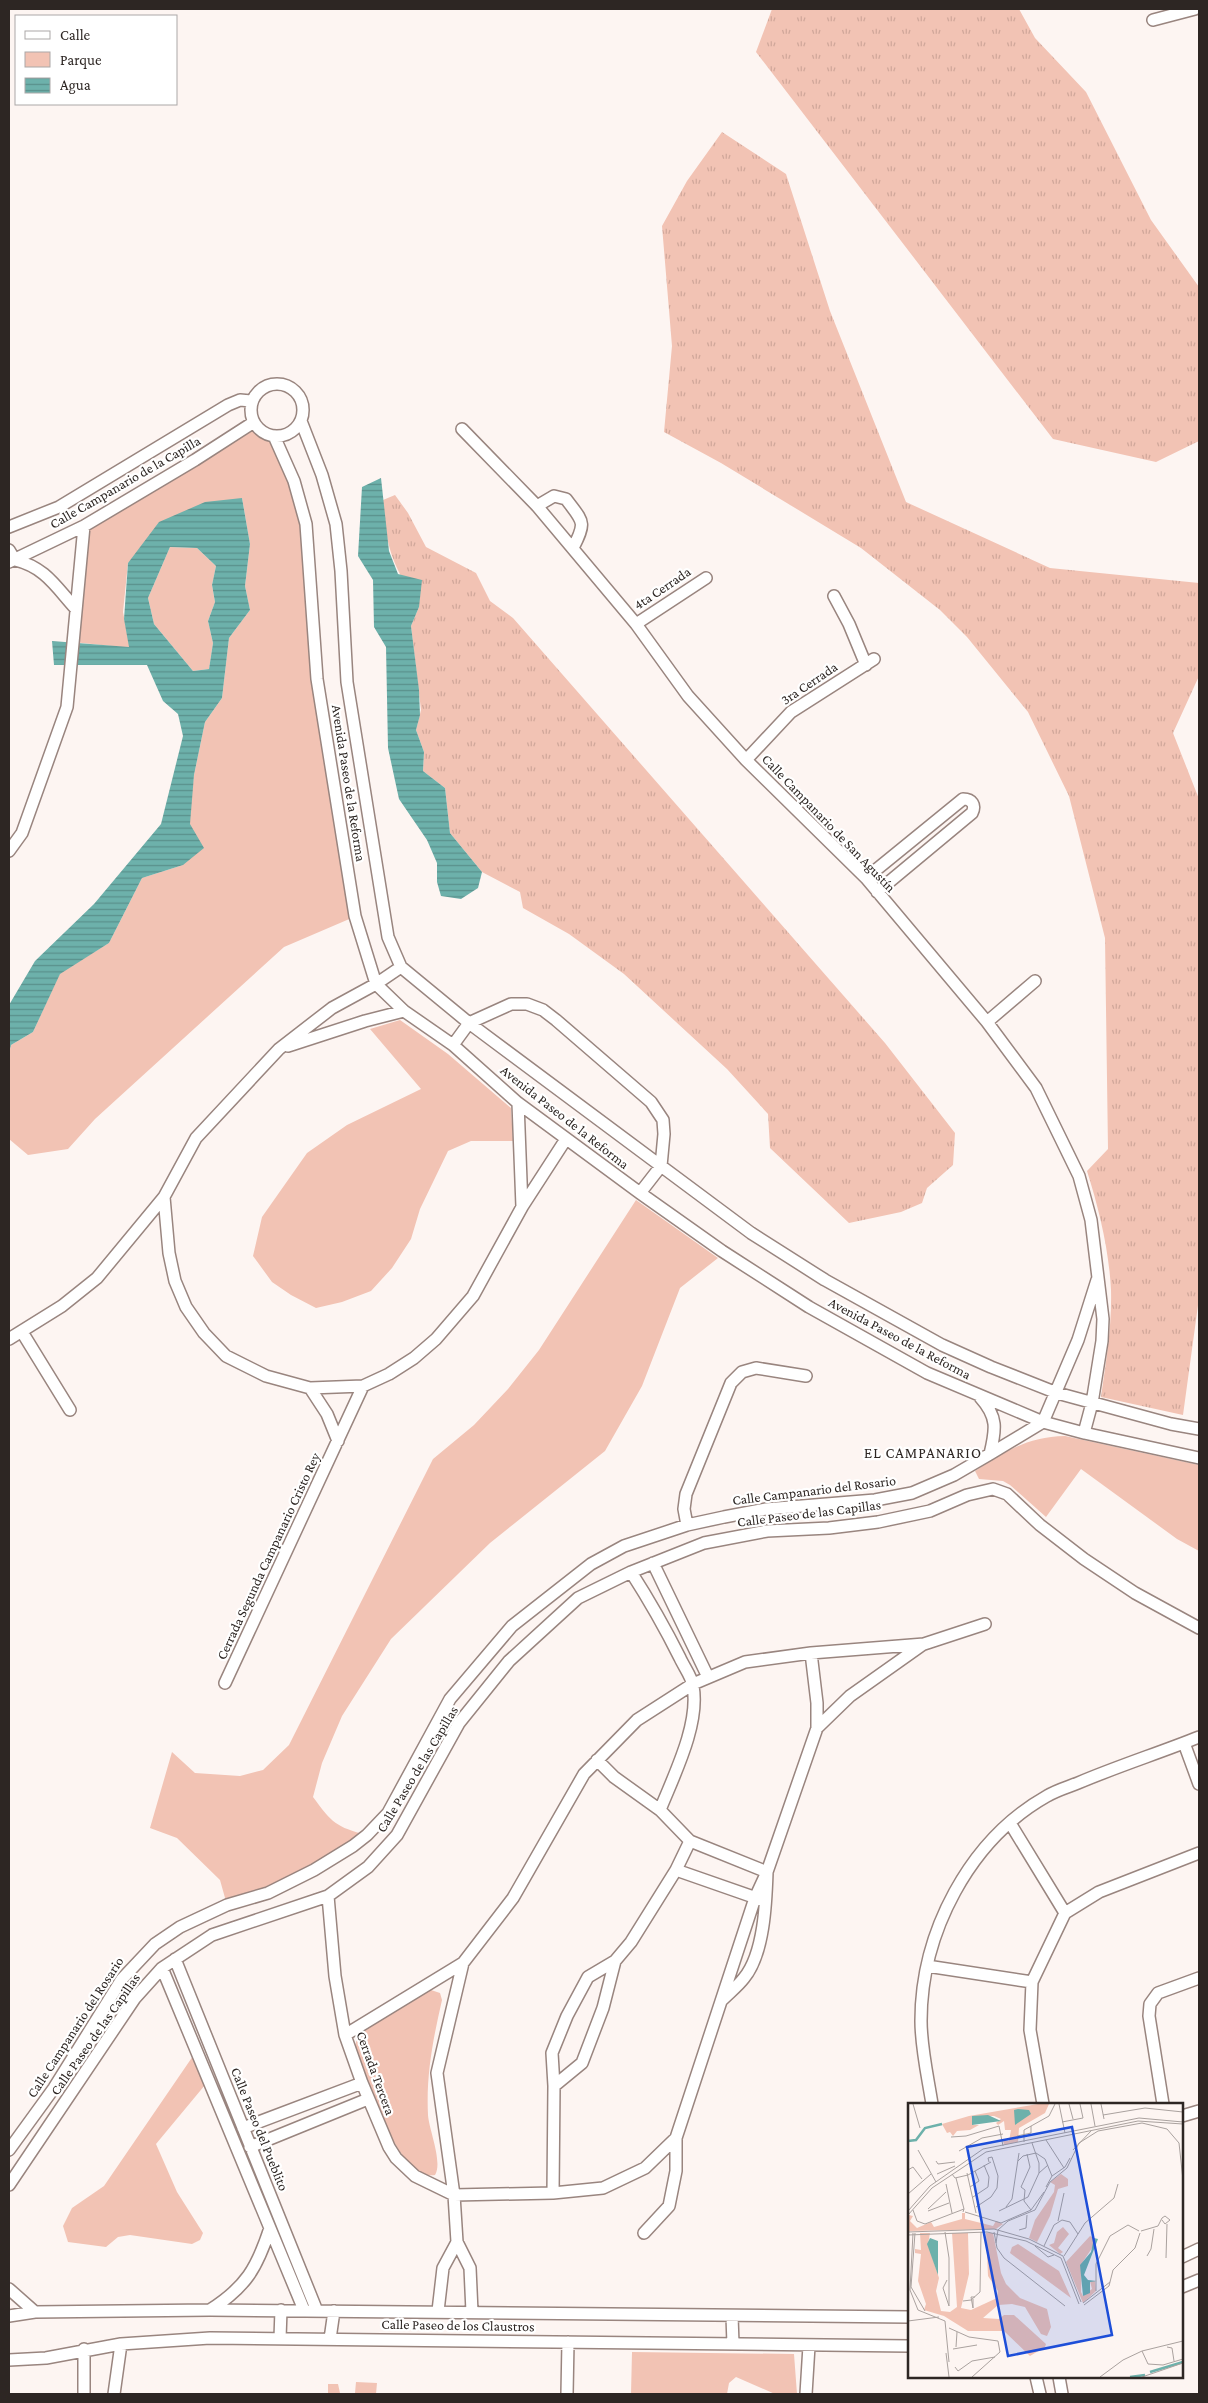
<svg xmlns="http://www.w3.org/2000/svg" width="1208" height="2403" viewBox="0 0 1208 2403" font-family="'Crimson Pro',serif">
	<defs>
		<pattern id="grass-tufts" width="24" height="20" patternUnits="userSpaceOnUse" patternTransform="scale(1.25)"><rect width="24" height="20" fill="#f2c3b4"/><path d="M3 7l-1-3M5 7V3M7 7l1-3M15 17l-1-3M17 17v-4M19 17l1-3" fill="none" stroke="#d0a79a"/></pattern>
		<pattern id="water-rules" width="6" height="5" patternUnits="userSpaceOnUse" patternTransform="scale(1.25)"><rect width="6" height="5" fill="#6db1ab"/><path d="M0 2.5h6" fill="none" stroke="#5a908b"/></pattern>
	</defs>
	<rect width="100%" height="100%" fill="#fdf5f2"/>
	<path fill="url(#grass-tufts)" d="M772 9H1019L1035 38 1086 92 1151 220 1199 287V441L1156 462 1053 439 756 52Z
		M722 132 786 174 830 311 906 502 1050 568 1199 583V676L1173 733 1199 799V1298L1183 1415 1101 1397C1106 1362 1112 1326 1111 1290 1109 1250 1099 1209 1087 1171L1108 1149 1105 938 1069 796 1028 712 967 637 940 610 861 548 721 463 664 432 672 346 662 226 687 181Z
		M395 495 408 513 426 547 476 573 490 601 513 618 885 1043 955 1133 953 1165 927 1188 922 1203 901 1212 849 1223 770 1148 768 1114 727 1069 624 974 569 934 523 908 520 892 482 872 450 833 445 788 423 771 424 752 416 730 421 710 411 626 419 607C394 567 385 548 383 500Z"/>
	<path fill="#f2c3b4" d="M254 424 266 434 274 436 305 528 306 580 354 917 284 947 95 1119 68 1149 28 1155 9 1139V1053L11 1045 33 1032 60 973 109 943 142 878 183 865 194 775 205 722 222 698 229 638 250 610 245 586 250 544 242 498 128 563 123 612 130 648 73 642 85 528Z
		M170 547 197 548 216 566 212 585 215 602 208 621 213 643 209 669 193 671 154 624 148 598Z
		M400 1020 448 1054 511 1108 513 1141H471L448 1151 420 1209 411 1239 392 1268 371 1291 342 1302 316 1308 291 1295 272 1282 253 1256 262 1217 307 1153 347 1125 421 1089 370 1029Z
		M636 1200 718 1258 680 1288 642 1386 605 1451 490 1543 391 1639 342 1716 322 1763 313 1797C332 1823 336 1827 367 1835L314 1870 227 1905 220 1880 177 1838 150 1828 172 1752 195 1773 240 1776 263 1770 289 1745 433 1459 474 1425 508 1389 539 1350Z
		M1065 1436 1199 1465V1551L1177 1539 1081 1469 1046 1517 1010 1485 1003 1481 979 1479 975 1471C1006 1451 1027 1437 1065 1436Z
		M431 1990 440 1993 442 2000C433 2039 426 2075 428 2115 429 2130 443 2162 435 2175 397 2182 366 2075 355 2046L358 2035 361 2030Z
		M193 2056 205 2085 156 2144 177 2192 203 2233 200 2240 192 2244 130 2235 118 2237 106 2247 68 2242 63 2226 72 2208 104 2186Z
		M632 2352 794 2354 797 2394H775L736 2377 729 2383 727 2394H631Z
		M356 2382 377 2383 376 2394H328V2384H338L340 2393H355Z"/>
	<path fill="url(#water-rules)" fill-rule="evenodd" d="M381 478 389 551 398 574 422 580 419 607 411 626 419 690 420 715 416 730 424 752 423 771 445 788 450 833 482 872 478 888 461 899 441 896 437 882V863L427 840 399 799 388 748 386 647 374 627 373 580 358 556 362 487Z
		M242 498 250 544 245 586 250 610 229 638 222 698 205 722 194 775 190 824 204 848 183 865 142 878 109 943 60 974 33 1032 11 1045 9 1053V1005L35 961 94 904 161 824 183 736 178 714 163 701 147 665H54L52 641 129 647 124 619 128 563 159 522 205 502ZM170 547 197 548 216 566 212 585 215 602 208 621 213 643 209 669 193 671 154 624 148 598Z"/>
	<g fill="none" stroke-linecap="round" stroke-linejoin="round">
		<defs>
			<path id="minor" d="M1153 20 1195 9
				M251 410a26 26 0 1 1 52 0a26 26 0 1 1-52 0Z
				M301 421 322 475 336 524 341 571 347 682 388 937 401 967 469 1023 751 1233 825 1280 942 1345 991 1367 1057 1393 1171 1424 1199 1429
				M462 429 537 506 636 624 688 696 746 760 866 878 987 1022 1036 1088 1079 1176 1091 1220 1103 1319 1102 1341 1092 1403 1084 1433
				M274 436 294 481 306 524 317 679 355 916 376 984 404 1011 453 1045 518 1103 640 1193 722 1251 809 1307 927 1373 1043 1422 1084 1433 1199 1458
				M537 506 554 496 566 499C583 522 587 521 573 548
				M9 527 59 507 228 405 240 400 251 401
				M9 550 15 560C45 567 56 587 76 609
				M9 562 84 526 195 460 254 422
				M834 596 849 624 866 665
				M636 624 706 578
				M746 760 791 712 874 659
				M9 851 22 833 67 707 84 526
				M866 878 963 799C972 799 976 805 972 813L877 892
				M401 967 376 984 332 1008 279 1049 196 1138 164 1197 169 1253 175 1281 186 1307 204 1333 226 1356 266 1376 310 1388 363 1386 389 1374 414 1358 436 1339 473 1296 522 1207 566 1139
				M987 1022 1035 981
				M453 1045 469 1023 511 1004H527L543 1010 556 1020 651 1102 663 1120 664 1134 661 1166 640 1193
				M288 1046 365 1021 404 1011
				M518 1103 522 1207
				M22 1332 70 1410
				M9 1339 62 1306 97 1278 164 1197
				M310 1388 327 1414 338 1441
				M980 1397C998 1417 996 1429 990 1454
				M687 1525 684 1509 686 1494 731 1383 742 1372 756 1368 806 1376
				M653 1563 708 1677
				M811 1653 817 1703V1728
				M225 1683 363 1386
				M1184 1743 1199 1784
				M597 1760 614 1777 660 1810
				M1010 1823 1065 1913
				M690 1841 767 1872C766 1903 764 1954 744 1978 738 1986 729 1993 722 2000
				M676 1870 762 1900
				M328 1896 335 1976 345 2035 362 2083 389 2147 396 2158 415 2176 454 2195 553 2193 603 2188 645 2168 676 2138
				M175 1959 317 2311
				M463 1963 437 2073 454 2195 457 2242 470 2268 472 2312
				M927 1966 1032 1982
				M162 1968 304 2310
				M345 2035 463 1963 513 1898 584 1774 637 1720 693 1684 745 1662 811 1653 924 1644 985 1624
				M554 2086 582 2063 603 2008 615 1961
				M932 2104C928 2078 921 2048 921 2021 921 1933 969 1840 1047 1796 1057 1790 1068 1787 1078 1783 1118 1766 1159 1753 1199 1737
				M1043 2104 1030 2030 1032 1982 1065 1913 1099 1892 1199 1853
				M1163 2104 1149 2016 1150 2004 1158 1993 1199 1978
				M1182 2116 1199 2111
				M243 2128 362 2083
				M250 2147 368 2099
				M9 2150 54 2088 122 1979 155 1944 180 1927 227 1905 268 1893 314 1870 353 1846 367 1835 388 1813 450 1699 512 1626 591 1564 624 1546 687 1525 724 1517 766 1509 875 1500 912 1493 954 1475 990 1454 1043 1422 1078 1340 1097 1280
				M9 2185 135 1998 162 1968 212 1935 328 1896 368 1867 397 1835 459 1723 509 1661 578 1598 631 1572 704 1543 767 1531 829 1528 878 1522 930 1511 967 1495 993 1489 1007 1494 1040 1525 1084 1559 1135 1593 1199 1628
				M553 2193 554 2086 552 2053 567 2016 588 1977 615 1961 631 1942 676 1870 690 1841 660 1810C674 1775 700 1724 693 1686 692 1677 684 1667 680 1658 665 1628 649 1600 631 1572
				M644 2233 669 2206 676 2171V2138L755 1898 767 1872 817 1728 850 1696 922 1645
				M1182 2257 1199 2249
				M1182 2287 1199 2280
				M9 2289 35 2312
				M210 2310C246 2287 257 2268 270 2228
				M438 2311 443 2268 457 2242
				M9 2316 35 2312 210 2310 909 2317
				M732 2316 733 2344
				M280 2338 281 2310
				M330 2339 334 2311
				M84 2349V2394
				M9 2360 46 2358 121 2344 210 2338 909 2346
				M1036 2377 1040 2394
				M1059 2377 1062 2394
				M114 2394 121 2344
				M567 2394 568 2342
				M806 2394 809 2346"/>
		</defs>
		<use href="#minor" stroke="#99857f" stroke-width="14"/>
		<use href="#minor" stroke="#fff" stroke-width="11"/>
	</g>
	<g text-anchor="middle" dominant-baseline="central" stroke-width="4.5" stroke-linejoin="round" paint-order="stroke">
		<g font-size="14" fill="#2d2623" stroke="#fff">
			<text transform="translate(125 482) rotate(-30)">Calle Campanario de la Capilla</text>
			<text transform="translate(662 588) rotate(-34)">4ta Cerrada</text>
			<text transform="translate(809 683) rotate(-34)">3ra Cerrada</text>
			<text transform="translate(349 783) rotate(81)">Avenida Paseo de la Reforma</text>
			<text transform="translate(829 823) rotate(46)">Calle Campanario de San Agustín</text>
			<text transform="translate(565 1117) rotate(38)">Avenida Paseo de la Reforma</text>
			<text transform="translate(900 1338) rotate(28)">Avenida Paseo de la Reforma</text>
			<text transform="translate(814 1490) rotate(-7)">Calle Campanario del Rosario</text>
			<text transform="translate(809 1513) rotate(-7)">Calle Paseo de las Capillas</text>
			<text transform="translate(268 1556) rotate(-65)">Cerrada Segunda Campanario Cristo Rey</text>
			<text transform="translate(417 1769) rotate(-59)">Calle Paseo de las Capillas</text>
			<text transform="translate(75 2027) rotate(-57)">Calle Campanario del Rosario</text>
			<text transform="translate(95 2034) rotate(-55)">Calle Paseo de las Capillas</text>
			<text transform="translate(376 2073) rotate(70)">Cerrada Tercera</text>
			<text transform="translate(260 2129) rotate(68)">Calle Paseo del Pueblito</text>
			<text transform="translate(458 2325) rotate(1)">Calle Paseo de los Claustros</text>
		</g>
		<g font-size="15" letter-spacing="1" fill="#2d2623" stroke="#fff">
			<text x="923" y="1453">EL CAMPANARIO</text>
		</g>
	</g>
	<g transform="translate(908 2103)">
		<rect width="275" height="275" fill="#fdf5f2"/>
		<path d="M12 130H22L20 141 31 175 28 188 33 208 42 209 49 204 44 130H60L61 171 53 205 63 207 89 195 90 188 80 173 78 130H85L93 170 98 181 112 195 139 206 143 224 139 233 133 231 117 204 104 201 90 202 75 215 91 216 96 212H106L138 241 137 244 122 253 96 228H60L36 213 16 207 18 201 10 178 13 151 7 150V146L13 147ZM110 141 151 168 163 195 102 150 104 144Z" fill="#f2c3b4"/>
		<path d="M130 1H141L137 10 111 25 110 39 96 42 95 37 101 38 103 27H97L96 18 90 22 88 20 93 16 86 13H71L65 22H71L62 27 49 28 45 33 42 29 39 30 34 21 61 13ZM153 71 160 76V83L150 86 142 113 129 139 121 135 127 117 146 89 147 82 142 79ZM54 110H57V116L85 123 88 118 95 121 88 126 0 128V113L1 112 5 113 2 118 9 125 23 119 26 124 54 116ZM155 124 161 131 150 145 155 149 152 151 141 142 146 140 149 129ZM182 133 186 135V142L174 160 173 189 175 193 184 186 182 178H187L188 188 175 200 158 159Z" fill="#f2c3b4"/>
		<path d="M110 6 121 7 123 11 107 22 106 7ZM80 12 93 18 64 22V13ZM22 135 30 138V172L19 141ZM186 135 190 136 176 172 180 177 189 178 182 179V190L175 193 172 162 183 149Z" fill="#6db1ab"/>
		<path fill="none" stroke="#6db1ab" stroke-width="2.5" d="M0 38 8 37 17 25 34 21M242 269 275 259M222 274 237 272"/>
		<path fill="none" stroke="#aaa29f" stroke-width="1" d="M5 1 12 25M151 1 157 30M161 1 165 16M183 1 187 23M193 1 196 16M195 12 237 5 275 9M154 19 175 15 172 1M91 23 95 43M109 33 123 30V23M43 34 58 33 91 23M138 37 156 65M116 39V27L141 13 147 1M124 40 131 60V70M10 47 28 79M165 47 183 28M51 48 74 35 95 31M128 50 137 56 144 73M119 51 122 64 113 84 117 87 116 98 123 107M28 58 30 61 47 59M110 58 115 53 128 50M0 67 5 64 14 76M59 70 68 110M29 71 47 63M44 71 47 75 60 72 83 59M48 75 56 106M38 81 44 110M62 84 71 78 67 68M138 84 144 73 157 64 162 55M0 91 23 71M65 94 80 84 81 74 76 62M68 104 83 94 89 85 90 73 84 54 80 55 81 59M98 104 104 96 111 50M20 106 38 89M5 107 9 118 17 121 56 106 55 109M0 108 22 83 75 46 231 15 275 19M20 108 41 100M91 108 120 94 131 70 140 62M57 109 93 120 123 107 136 89M0 112 24 85 78 49 230 18 275 21M150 118 156 90M111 127 118 125 119 112M233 128 250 123 254 115 257 113 262 117 257 121 254 117M0 129 86 126 121 136 155 153 173 199M37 129 41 155V203M86 129 89 145 96 155 157 203M5 130 2 187 10 207 37 218 41 259M7 130 3 184 17 208M170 131 177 120 206 95 210 81M0 132 79 129 118 138 153 155 171 201M88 140 90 127 100 118 127 107 142 79 159 65 171 40 190 28 234 20 259 26 271 40 275 77M127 143 140 154 146 152M136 143 146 122 154 117 162 119 170 131 156 153M239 153 243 146 246 126M258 155 259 121M39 177 35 185 41 203M188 188V161L202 133 220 122 231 128M65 196V205L63 194H67M55 198 63 197 72 189 73 129M175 200 202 179M176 202 201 183 205 167 227 145 232 130M0 218 31 214M41 225 61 234 90 238 92 249M48 244 49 229M259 244 264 245 266 258M45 246 69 242M234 248 240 261 255 262 275 256M38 250 41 274M47 264 50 268 64 258 87 254M64 274 92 249M192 274 215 257 234 248 275 238M234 274 275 260"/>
		<path fill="#1d4ed8" fill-opacity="0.15" stroke="#1d4ed8" stroke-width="2.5" d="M164 24 204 232 100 253 59 44Z"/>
		<rect width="275" height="275" fill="none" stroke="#2d2623" stroke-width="2.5"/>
	</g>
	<rect width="1208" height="2403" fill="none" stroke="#2d2623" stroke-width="20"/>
	<rect x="15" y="15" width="162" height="90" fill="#ffffff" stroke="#aba8a7"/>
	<rect x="25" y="31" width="25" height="8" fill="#ffffff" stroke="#aba8a7"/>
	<text x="60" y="40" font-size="15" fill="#2d2623">Calle</text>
	<rect x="25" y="52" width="25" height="15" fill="#f2c3b4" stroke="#aba8a7"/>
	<text x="60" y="65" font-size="15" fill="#2d2623">Parque</text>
	<rect x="25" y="78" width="25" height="15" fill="url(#water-rules)" stroke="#aba8a7"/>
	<text x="60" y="90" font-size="15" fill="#2d2623">Agua</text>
</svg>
